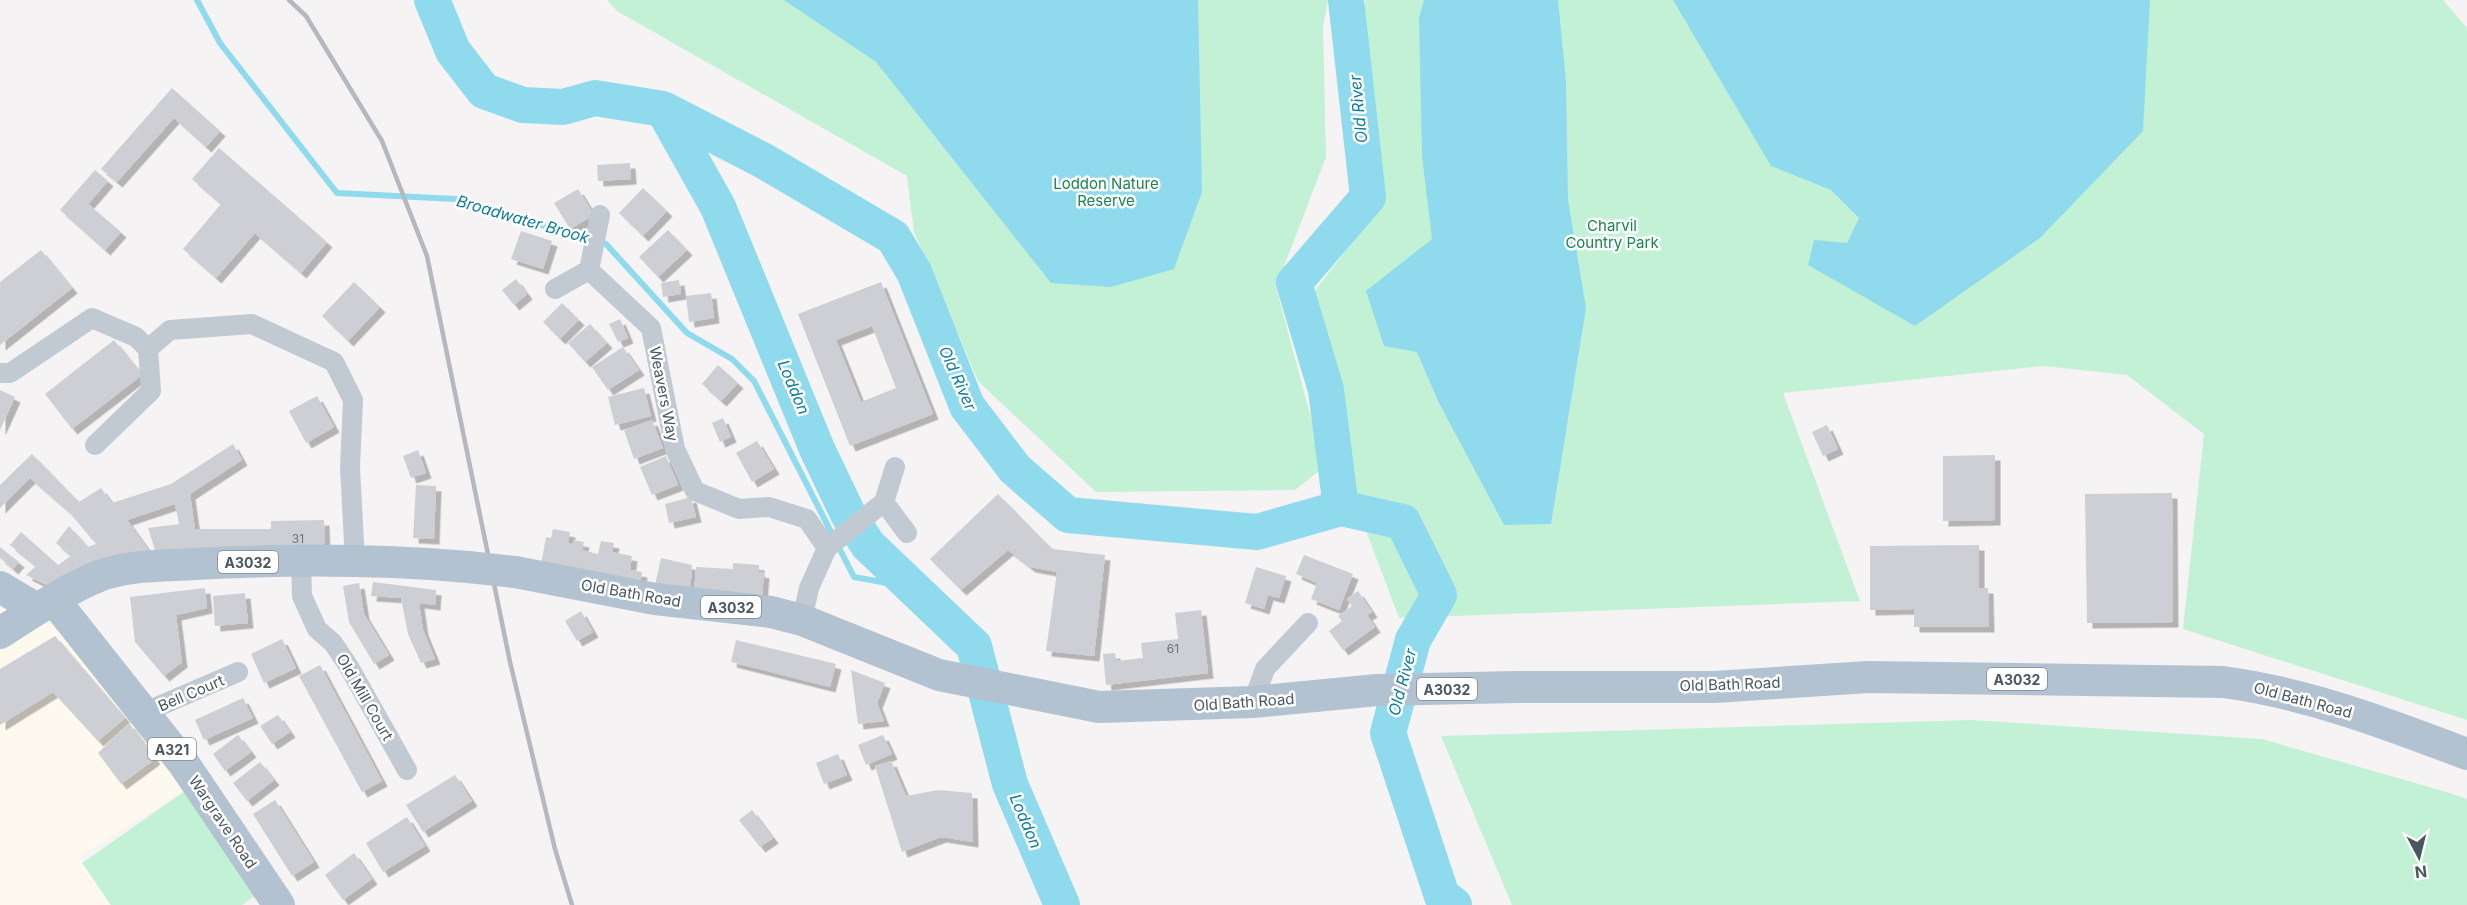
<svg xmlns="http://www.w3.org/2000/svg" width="2467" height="905" viewBox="0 0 2467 905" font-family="Inter,sans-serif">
	<defs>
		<filter id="shadow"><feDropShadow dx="5.5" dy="5.5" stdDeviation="0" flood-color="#0004"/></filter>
	</defs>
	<rect width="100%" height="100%" fill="#f5f3f3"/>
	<path fill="#fdf9ef" d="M0 599 54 625 188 788 81 856 110 905H0Z"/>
	<path fill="#c3f1d5" d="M607 0H1328L1323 27 1326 157 1276 287 1324 467 1295 490 1096 492 978 381 914 232 907 176 617 11Z
		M1366 0H2443L2467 28V720L2183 629 2204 434 2127 375 2043 366 1783 393 1860 601 1399 618 1353 496 1344 393 1310 297 1381 205 1360 21Z
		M1972 720 2262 739 2450 793 2467 799V905H1512L1441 736Z
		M188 789 260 892 242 905H111L82 863Z"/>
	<path fill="#90daee" d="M784 0H1198L1202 192 1174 269 1111 287 1051 283 876 62Z
		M1424 0H1558L1566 81 1568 200 1586 308 1551 524 1504 525 1438 401 1417 352 1384 346 1366 291 1432 239 1422 156 1419 18Z
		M1673 0H2150L2143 131 2040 238 1915 326 1808 265 1814 240 1847 243 1859 218 1831 190 1771 166Z"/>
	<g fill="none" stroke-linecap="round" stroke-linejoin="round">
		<path stroke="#90daee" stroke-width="6" d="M197 0 220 43 337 193 455 199 606 244 687 333 732 359 754 381 854 577 915 588"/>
		<path stroke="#90daee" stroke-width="36" d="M432 0 453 51 484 91 523 105 563 107 595 98 663 109 764 161 893 237 914 272 967 406 1015 469 1068 515 1257 532 1341 508 1403 522 1439 595 1413 640 1388 733 1442 896 1454 905
			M663 109 718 207 817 449 848 514 868 545 974 646 1010 784 1062 905
			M1341 508 1326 390 1294 283 1368 197 1346 0"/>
	</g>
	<path fill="#cdcfd5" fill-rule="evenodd" filter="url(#shadow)" d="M172 88 220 131 206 147 174 118 117 182 101 169Z
		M219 148 327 242 301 273 255 233 216 278 183 249 221 204 192 179Z
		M630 163 631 179 598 181 597 165Z
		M95 170 108 181 88 204 121 232 105 250 60 210Z
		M643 188 667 211 643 236 619 213Z
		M578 189 594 215 570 229 554 203Z
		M668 230 687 250 658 277 639 257Z
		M521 231 552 241 543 269 511 259Z
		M41 250 72 288 0 345V282Z
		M516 279 527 294 514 305 502 290Z
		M679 280 681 294 663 297 661 283Z
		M354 282 380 307 348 341 322 316Z
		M881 282 933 414 850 446 798 314ZM872 326 896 388 861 402 836 340Z
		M711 293 714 318 689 322 686 296Z
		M562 303 579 320 560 339 543 322Z
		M620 319 628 338 618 342 609 324Z
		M590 324 607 343 585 362 568 343Z
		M114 340 142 375 72 429 45 394Z
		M623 347 639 370 608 390 592 367Z
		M718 365 738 383 721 401 702 384Z
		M644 388 651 416 615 425 608 397Z
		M0 390 15 397 0 430Z
		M317 396 334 427 306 443 289 411Z
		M723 418 731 437 720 442 712 423Z
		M652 420 663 448 634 459 624 430Z
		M1827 425 1838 449 1823 456 1812 432Z
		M757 441 774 469 752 482 736 453Z
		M233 444 242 460 190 494 195 529H271V521L324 520 325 548 155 550 148 528 179 524 175 504 127 520 149 551 55 589 26 575 36 566 10 545 21 532 58 565 71 556 56 543 69 526 88 547 96 544 69 512 30 478 0 508V485L32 454 79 502 101 488 112 503 171 484Z
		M418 450 426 473 411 478 403 456Z
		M1995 455V520L1943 521V456Z
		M666 456 678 485 652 495 640 467Z
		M416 485 436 486 434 539 413 538Z
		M2172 493 2173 622 2087 623 2085 494Z
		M998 494 1052 549 1105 555 1094 656 1046 651 1057 572 1030 567 1008 550 961 590 930 559Z
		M691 497 696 517 669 523 665 504Z
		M553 529 570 532 568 543 573 544V540L584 542 582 550 598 554 601 541 614 543 612 552 632 556 630 570 642 572 640 584 541 565 546 537 551 538Z
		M1979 545V588H1988L1989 627H1914V609L1870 610V546Z
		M0 547 19 562 13 569 0 558Z
		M1304 555 1353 574 1339 610 1311 599 1317 583 1296 574Z
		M661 558 692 565 690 593 655 585Z
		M733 563 759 565V572L764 573 762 597 694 593 696 567 733 569Z
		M1256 567 1286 576 1279 598 1268 595 1264 609 1245 603Z
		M373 582 436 590 435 605 419 603 423 630 435 659 421 663 408 634 401 598 371 596Z
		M359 583 364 614 389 655 374 664 349 622 343 586Z
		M205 588 207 608 176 615 182 662 164 676 135 642 130 597Z
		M1358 591 1372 612 1367 615 1375 627 1343 650 1329 631 1342 621 1338 616 1352 606 1347 599Z
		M245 593 248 623 215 626 213 596Z
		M1201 610 1208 673 1106 685 1103 654 1115 653 1116 661 1143 658 1141 643 1178 639 1175 613Z
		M581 611 593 632 577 641 565 621Z
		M55 636 125 718 98 741 53 692 0 725V669Z
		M282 639 296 668 264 683 251 654Z
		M736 640 836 664 830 687 731 662Z
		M320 665 382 781 362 792 299 676Z
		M851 670 885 683 877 703 884 721 858 724Z
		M243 698 253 718 204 740 195 720Z
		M278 715 290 732 272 744 260 726Z
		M129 723 155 759 121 784 98 753Z
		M238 735 251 752 225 771 213 754Z
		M883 735 892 754 866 765 858 745Z
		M838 754 847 775 824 784 816 763Z
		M891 761 906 796 938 790 972 793 973 842 941 837 902 852 875 766Z
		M260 762 274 780 247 801 233 783Z
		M455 775 472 801 423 832 406 805Z
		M275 800 314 862 292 876 253 814Z
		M752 810 773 838 760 847 739 820Z
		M407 817 425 846 383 872 366 843Z
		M354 853 372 879 343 900 325 875Z"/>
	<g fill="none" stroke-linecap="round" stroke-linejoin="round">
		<path stroke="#c1cad2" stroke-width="20" d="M600 215 589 270 651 328 675 449 695 491 739 509 769 507 807 519 827 548 809 588 802 620
			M555 289 589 270
			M148 349 170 330 252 324 334 362 353 400 350 467 355 562
			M0 373H10L92 318 136 337 148 349 151 391 95 445
			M884 502 907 533
			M884 502 895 467
			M827 548 884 502
			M301 560 302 596 317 629 333 643 349 667 407 770
			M1253 702 1265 669 1308 623
			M143 713 238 672"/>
		<path stroke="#b3c2d1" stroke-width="32" d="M515 572 655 599 771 612 802 620 939 675 1099 707 1253 702 1377 690 1517 687H1715L1868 677 2223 682C2307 693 2388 724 2467 754
			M0 587 37 609
			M54 600 184 764 279 905
			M0 633C30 614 66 589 99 576 128 565 163 566 194 564 285 559 378 559 468 567"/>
		<path stroke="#b5b8bd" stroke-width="4.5" d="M289 0 306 16 382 141 427 256 510 662 555 849 572 905"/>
		<path stroke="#b3c2d1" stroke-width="32" d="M468 567 515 572"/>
	</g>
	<g text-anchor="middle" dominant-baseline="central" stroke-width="5" stroke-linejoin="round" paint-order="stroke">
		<g font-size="12" fill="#6b747e">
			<text x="298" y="538">31</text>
			<text x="1173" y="648">61</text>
		</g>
		<g fill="#fff" stroke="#808990" stroke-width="1.5">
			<rect x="218" y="551" width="60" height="22" rx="4.5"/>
			<rect x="701" y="596" width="60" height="22" rx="4.5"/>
			<rect x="1987" y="668" width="60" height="22" rx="4.5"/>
			<rect x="1417" y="678" width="60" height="22" rx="4.5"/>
			<rect x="148" y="738" width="48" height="22" rx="4.5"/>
		</g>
		<g font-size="14" font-weight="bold" fill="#4a5661">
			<text x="248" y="562">A3032</text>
			<text x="731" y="607">A3032</text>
			<text x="2017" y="679">A3032</text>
			<text x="1447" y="689">A3032</text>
			<text x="172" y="749">A321</text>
		</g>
		<g font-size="15" fill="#17864f" stroke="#fff">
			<text x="1106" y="183">Loddon Nature<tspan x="1106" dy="17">Reserve</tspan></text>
			<text x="1612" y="225">Charvil<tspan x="1612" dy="17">Country Park</tspan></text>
		</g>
		<g font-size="15" fill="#4a5661" stroke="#fff">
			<text transform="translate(664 394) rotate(79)">Weavers Way</text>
			<text transform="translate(631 593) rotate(10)">Old Bath Road</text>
			<text transform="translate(1730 684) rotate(-2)">Old Bath Road</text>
			<text transform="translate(191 693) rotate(-23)">Bell Court</text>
			<text transform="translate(365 697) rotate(60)">Old Mill Court</text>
			<text transform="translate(2303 700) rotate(15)">Old Bath Road</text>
			<text transform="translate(1244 702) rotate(-4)">Old Bath Road</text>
			<text transform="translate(223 822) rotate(56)">Wargrave Road</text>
		</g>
		<g font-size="16" font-style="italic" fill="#0c7c9b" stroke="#fff">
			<text transform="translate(1358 109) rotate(-96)">Old River</text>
			<text transform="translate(523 219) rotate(16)">Broadwater Brook</text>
			<text transform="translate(958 378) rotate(66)">Old River</text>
			<text transform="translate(794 387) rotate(67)">Loddon</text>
			<text transform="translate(1402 682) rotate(-75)">Old River</text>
			<text transform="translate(1026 821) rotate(67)">Loddon</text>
		</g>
	</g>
	<g transform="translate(2419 857) rotate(173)" stroke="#ffffff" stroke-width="4.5" paint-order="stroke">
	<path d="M0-4.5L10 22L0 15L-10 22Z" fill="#4a5661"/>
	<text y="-9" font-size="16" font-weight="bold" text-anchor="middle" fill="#4a5661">N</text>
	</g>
</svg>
